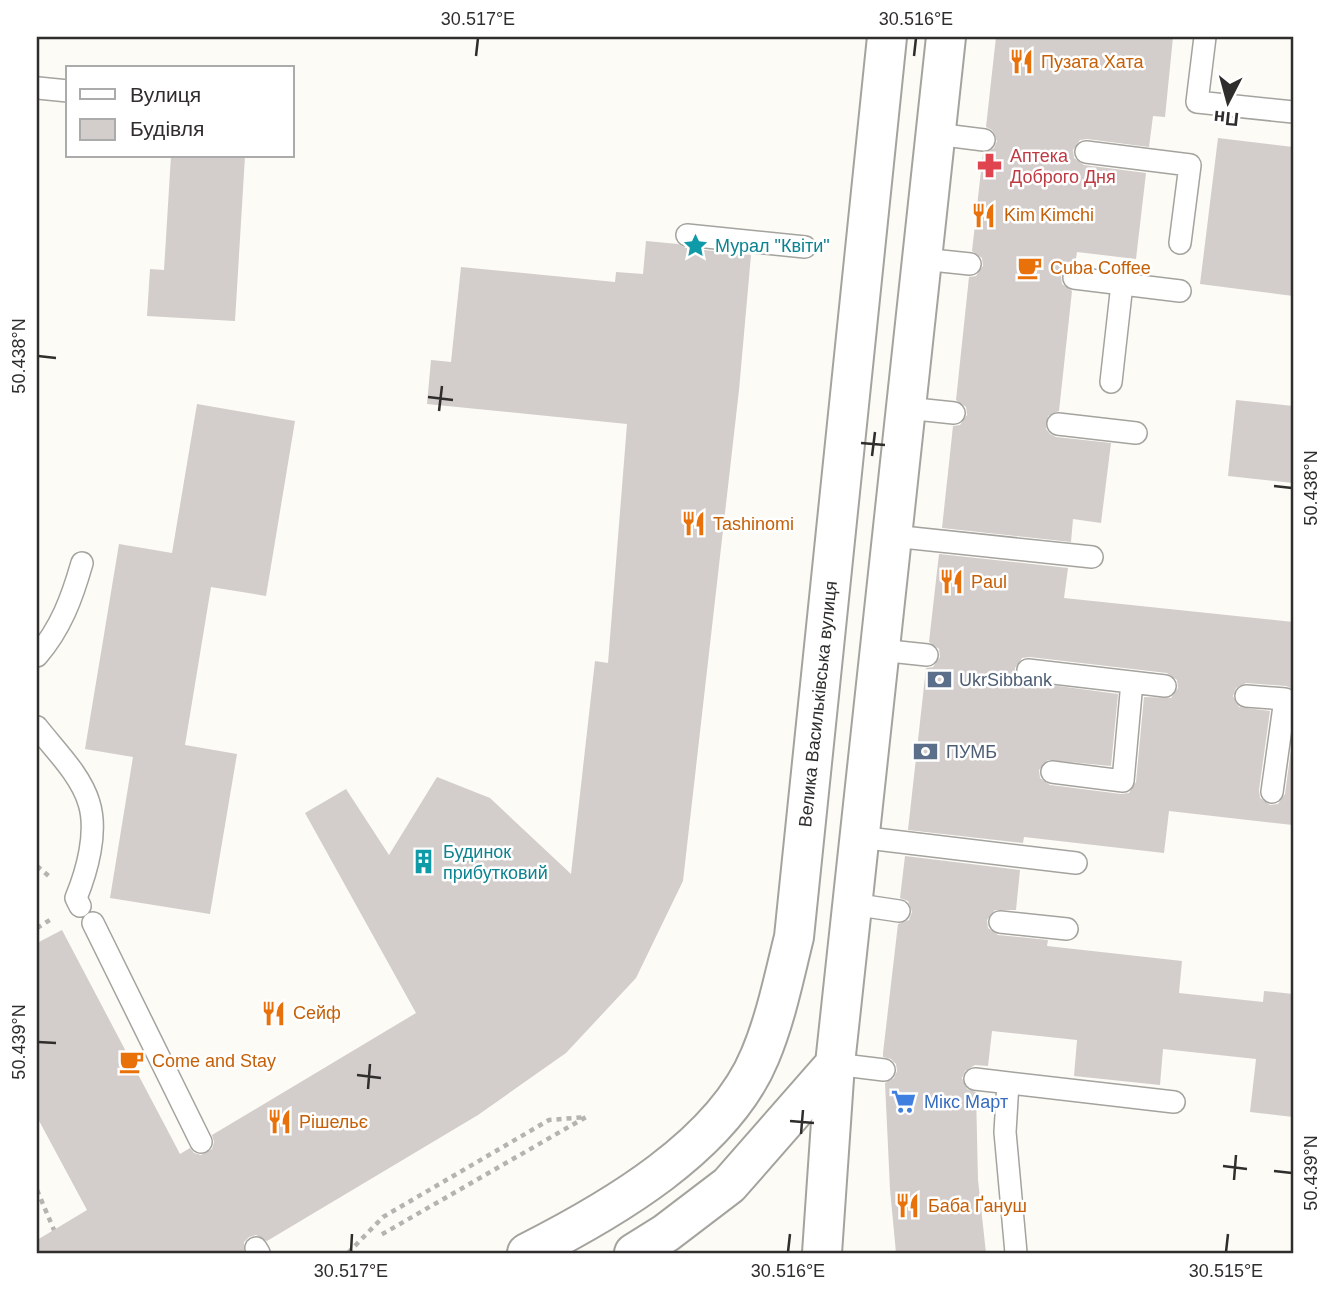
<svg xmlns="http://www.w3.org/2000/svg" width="1330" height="1290" viewBox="0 0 1330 1290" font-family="Helvetica,sans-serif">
	<rect width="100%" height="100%" fill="#fcfbf6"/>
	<path fill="#d3cdcc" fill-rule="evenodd" d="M996 37H1173L1165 117 1153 116 1149 147 1087 139 1080 140 1073 150 1074 158 1084 165 1146 173 1136 259 1077 252 1075 265 1068 266 1061 276 1062 284 1072 291 1059 411 1048 416 1046 429 1050 434 1056 437 1111 443 1101 523 1073 519 1071 542 942 528 953 426 960 425 967 415 966 407 956 400 969 277 976 276 983 266 982 258 972 251 983 153 994 148 997 141 992 130 986 127Z
		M1218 138 1293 147V296L1200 284Z
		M171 156H245L235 321 147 316 150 269 164 270Z
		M646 241 678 244 686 248 751 255 739 390 683 881 636 978 566 1053 478 1115 267 1241 256 1235 249 1237 244 1242V1253H37V1240L87 1210 37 1117V943L62 930 180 1154 190 1148 194 1153 201 1155 212 1149 214 1142 212 1135 416 1013 305 813 346 789 389 855 437 777 490 798 571 874 595 661 608 663 627 424 427 404 431 360 451 362 461 267 615 282 616 272 643 274Z
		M1236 400 1293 406V483L1228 476Z
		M197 404 295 421 266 596 211 587 185 745 237 754 210 914 110 898 133 757 85 749 119 544 172 553Z
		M939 554 1068 568 1064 598 1293 622V689L1286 686 1246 683 1236 688 1233 696 1239 707 1270 711 1259 790 1260 798 1270 805 1278 804 1285 794 1293 735V825L1169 811 1164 853 1024 837 1023 843 908 830 926 668 933 667 940 657 939 649 929 642ZM1030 657 1167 673 1177 680 1178 688 1171 698 1144 697 1136 782 1129 793 1121 794 1050 785 1040 778 1039 770 1048 760 1111 766 1118 694 1021 681 1016 676 1015 668 1022 658Z
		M905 856 1020 870 1016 910H995L987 920 988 928 998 935 1048 940 1047 946 1182 961 1179 993 1263 1002 1264 991 1293 994V1117L1250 1112 1256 1059 1163 1049 1160 1085 1074 1076 1077 1040 992 1031 988 1066 975 1065 965 1071 962 1078 967 1089 976 1092 978 1180 986 1253H896L890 1189 885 1083 894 1078 897 1071 896 1064 891 1059 883 1057V1053L898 924 909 920 912 912 908 901 900 898Z"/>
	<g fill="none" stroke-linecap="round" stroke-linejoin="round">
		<defs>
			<path id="service" d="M1205 37 1197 102 1293 112
				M38 88 68 91
				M936 134 984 140
				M1086 152 1190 165 1180 243
				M687 235 805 247
				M922 259 970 264
				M1074 278 1180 291
				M1111 382 1122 284
				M906 408 954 413
				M1058 424 1136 433
				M893 536 1092 557
				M880 650 927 655
				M37 656C61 628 72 598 82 563
				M1028 670 1165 686
				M1246 696 1285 699 1272 792
				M37 727C54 749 81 775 89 803 98 832 87 871 76 898L80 906
				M1052 772 1123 781 1132 682
				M859 837 1076 863
				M852 904 899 911
				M1000 922 1067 929
				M93 923 201 1142
				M835 1064 884 1070
				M975 1079 1174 1102
				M1008 1083 1005 1132 1016 1253
				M256 1248 259 1253"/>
			<path id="secondary" d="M822 1253 835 1064"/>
			<path id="primary" d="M527 1253C610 1211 723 1146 760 1056 776 1018 784 977 794 937L887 37
				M634 1253 666 1233 729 1185 835 1064 946 37"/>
		</defs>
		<use href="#service" stroke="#a4a39e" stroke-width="24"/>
		<use href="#secondary" stroke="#a4a39e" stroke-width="42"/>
		<use href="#primary" stroke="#a4a39e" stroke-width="42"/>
		<path stroke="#b5b4b0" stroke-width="4.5" stroke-dasharray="5 5" stroke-linecap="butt" d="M37 866 50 877
			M37 928 53 918
			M37 1190 54 1230
			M348 1253 383 1217 549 1120 586 1117 379 1236"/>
		<use href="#service" stroke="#fff" stroke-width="21"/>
		<use href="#secondary" stroke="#fff" stroke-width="38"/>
		<use href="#primary" stroke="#fff" stroke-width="38"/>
	</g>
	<path fill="none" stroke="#2f2e2c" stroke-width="2.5" d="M476 56 478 38M914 56 916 38M38 356 56 358M428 397 453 400M439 411 442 386M861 443 885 445M872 456 875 432M1274 486 1292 488M38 1042 56 1043M357 1075 381 1078M368 1089 370 1064M790 1121 814 1123M801 1134 803 1110M1223 1166 1247 1169M1274 1171 1292 1173M1234 1180 1236 1155M351 1252 352 1234M788 1252 790 1234M1226 1252 1228 1234"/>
	<defs>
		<symbol id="restaurant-bare" viewBox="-9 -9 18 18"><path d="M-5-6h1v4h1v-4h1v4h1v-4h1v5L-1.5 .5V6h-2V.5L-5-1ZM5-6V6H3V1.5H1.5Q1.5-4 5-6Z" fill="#e8710a" stroke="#fff" stroke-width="2.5" paint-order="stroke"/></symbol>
		<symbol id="pharmacy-bare" viewBox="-9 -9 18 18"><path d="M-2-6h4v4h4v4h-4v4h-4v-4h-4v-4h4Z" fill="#e0444e" stroke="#fff" stroke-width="2.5" paint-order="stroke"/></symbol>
		<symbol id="sight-bare" viewBox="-9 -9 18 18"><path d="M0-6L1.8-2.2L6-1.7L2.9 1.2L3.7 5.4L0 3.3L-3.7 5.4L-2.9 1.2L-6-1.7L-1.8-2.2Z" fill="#0f9aa8" stroke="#fff" stroke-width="2.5" paint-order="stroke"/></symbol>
		<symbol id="cafe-bare" viewBox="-9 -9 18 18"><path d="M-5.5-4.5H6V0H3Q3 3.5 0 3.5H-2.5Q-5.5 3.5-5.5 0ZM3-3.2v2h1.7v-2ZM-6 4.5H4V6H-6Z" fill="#e8710a" stroke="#fff" stroke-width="2.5" paint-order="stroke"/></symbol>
		<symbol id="bank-bare" viewBox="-9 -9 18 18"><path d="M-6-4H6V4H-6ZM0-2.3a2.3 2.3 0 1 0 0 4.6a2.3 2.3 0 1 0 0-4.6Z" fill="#5c6f8a" stroke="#fff" stroke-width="2.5" paint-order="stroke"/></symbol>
		<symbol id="building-bare" viewBox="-9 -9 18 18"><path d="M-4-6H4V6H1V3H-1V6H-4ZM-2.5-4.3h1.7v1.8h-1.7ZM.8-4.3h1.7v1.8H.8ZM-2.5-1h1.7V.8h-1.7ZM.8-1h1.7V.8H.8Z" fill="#0f9aa8" stroke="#fff" stroke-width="2.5" paint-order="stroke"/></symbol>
		<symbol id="supermarket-bare" viewBox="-9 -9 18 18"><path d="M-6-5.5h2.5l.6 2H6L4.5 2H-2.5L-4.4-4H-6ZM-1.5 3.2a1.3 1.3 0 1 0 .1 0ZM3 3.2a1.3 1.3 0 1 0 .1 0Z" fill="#3f7fe0" stroke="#fff" stroke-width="2.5" paint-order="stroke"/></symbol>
	</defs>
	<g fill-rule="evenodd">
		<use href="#restaurant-bare" x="1004" y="44" width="35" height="35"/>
		<use href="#pharmacy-bare" x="972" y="148" width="35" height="35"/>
		<use href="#restaurant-bare" x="966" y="198" width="35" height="35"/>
		<use href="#sight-bare" x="678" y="228" width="35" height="35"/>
		<use href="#cafe-bare" x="1012" y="250" width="35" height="35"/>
		<use href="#restaurant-bare" x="676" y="506" width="35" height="35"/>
		<use href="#restaurant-bare" x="934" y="564" width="35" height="35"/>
		<use href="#bank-bare" x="922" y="662" width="35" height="35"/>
		<use href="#bank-bare" x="908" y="734" width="35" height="35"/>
		<use href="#building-bare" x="406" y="844" width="35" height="35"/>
		<use href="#restaurant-bare" x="256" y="996" width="35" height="35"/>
		<use href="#cafe-bare" x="114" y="1044" width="35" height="35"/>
		<use href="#supermarket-bare" x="886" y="1084" width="35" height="35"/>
		<use href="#restaurant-bare" x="262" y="1104" width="35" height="35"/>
		<use href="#restaurant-bare" x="890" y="1188" width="35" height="35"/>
	</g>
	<g text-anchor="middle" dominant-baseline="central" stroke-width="5" stroke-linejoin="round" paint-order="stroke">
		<g font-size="18" fill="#c56008" stroke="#fff" text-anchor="start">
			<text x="1041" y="62">Пузата Хата</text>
			<text x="1004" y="215">Kim Kimchi</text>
			<text x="1050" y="268">Cuba Coffee</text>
			<text x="713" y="524">Tashinomi</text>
			<text x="971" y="582">Paul</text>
			<text x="293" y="1013">Сейф</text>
			<text x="152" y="1061">Come and Stay</text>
			<text x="299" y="1122">Рішельє</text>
			<text x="928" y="1206">Баба Ґануш</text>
		</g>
		<g font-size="18" fill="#be3a42" stroke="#fff" text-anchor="start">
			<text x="1010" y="156">Аптека<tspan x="1010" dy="21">Доброго Дня</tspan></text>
		</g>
		<g font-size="18" fill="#0d838f" stroke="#fff" text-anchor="start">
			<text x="715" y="246">Мурал "Квіти"</text>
			<text x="443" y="852">Будинок<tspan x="443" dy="21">прибутковий</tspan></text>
		</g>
		<g font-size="18" fill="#4e5e75" stroke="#fff" text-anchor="start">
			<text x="959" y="680">UkrSibbank</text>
			<text x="946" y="752">ПУМБ</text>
		</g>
		<g font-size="18" fill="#2f2e2c" stroke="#fff">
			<text transform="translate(818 704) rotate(-84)">Велика Васильківська вулиця</text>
		</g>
		<g font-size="18" fill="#366cbe" stroke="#fff" text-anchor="start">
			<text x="924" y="1102">Мікс Март</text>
		</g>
	</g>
	<rect width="1330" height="1290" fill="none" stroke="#ffffff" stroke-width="77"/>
	<rect x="66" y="66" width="228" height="91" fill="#ffffff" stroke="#acabab" stroke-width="2"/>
	<rect x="80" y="89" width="35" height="10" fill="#ffffff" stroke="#acabab" stroke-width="2"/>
	<text x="130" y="102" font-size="21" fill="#2f2e2c">Вулиця</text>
	<rect x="80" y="119" width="35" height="21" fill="#d3cdcc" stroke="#acabab" stroke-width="2"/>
	<text x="130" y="136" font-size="21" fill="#2f2e2c">Будівля</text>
	<g transform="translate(1228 102) rotate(186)" stroke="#ffffff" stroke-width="5" paint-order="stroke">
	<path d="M0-5L12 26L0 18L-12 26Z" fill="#2f2e2c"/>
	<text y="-10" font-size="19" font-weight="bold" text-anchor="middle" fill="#2f2e2c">Пн</text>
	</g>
	<rect x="38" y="38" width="1254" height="1214" fill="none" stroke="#2f2e2c" stroke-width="2.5"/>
	<g font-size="18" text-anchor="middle" fill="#2f2e2c">
		<text x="478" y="25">30.517°E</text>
		<text x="916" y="25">30.516°E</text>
		<text transform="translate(19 356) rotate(-90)" y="6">50.438°N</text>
		<text transform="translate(1311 488) rotate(-90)" y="6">50.438°N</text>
		<text transform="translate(19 1042) rotate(-90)" y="6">50.439°N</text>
		<text transform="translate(1311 1173) rotate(-90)" y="6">50.439°N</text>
		<text x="351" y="1277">30.517°E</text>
		<text x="788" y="1277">30.516°E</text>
		<text x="1226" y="1277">30.515°E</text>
	</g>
</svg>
